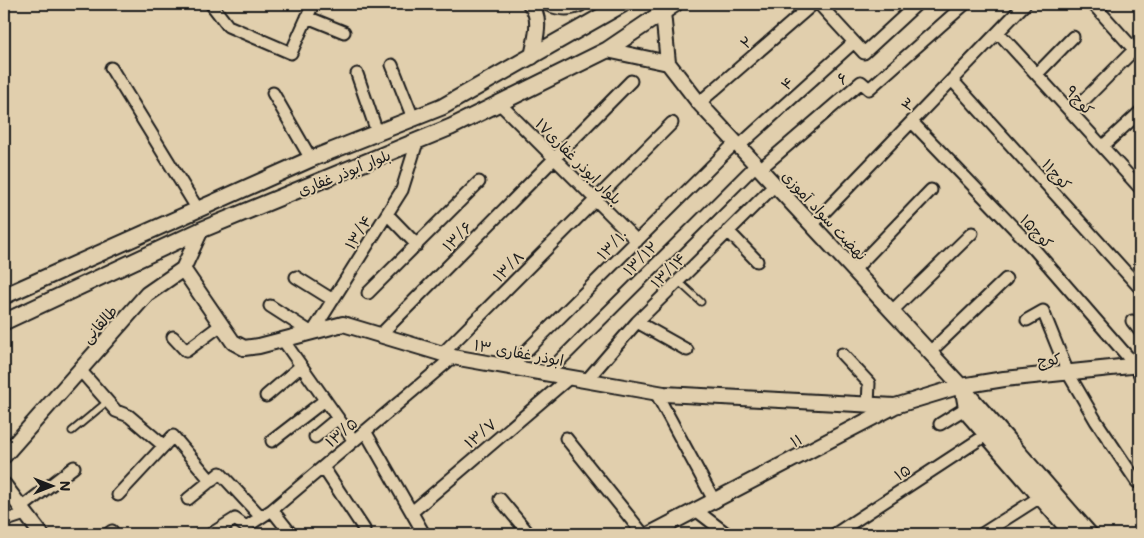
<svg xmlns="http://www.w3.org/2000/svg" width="1144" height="538" viewBox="0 0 1144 538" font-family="Mali,'Playpen Sans Arabic',sans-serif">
	<rect width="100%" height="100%" fill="#e1cfad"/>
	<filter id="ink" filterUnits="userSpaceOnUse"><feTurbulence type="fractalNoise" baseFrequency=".02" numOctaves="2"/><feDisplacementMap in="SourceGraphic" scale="10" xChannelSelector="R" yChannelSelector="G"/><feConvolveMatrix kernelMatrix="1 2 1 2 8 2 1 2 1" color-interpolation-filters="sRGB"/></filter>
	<g filter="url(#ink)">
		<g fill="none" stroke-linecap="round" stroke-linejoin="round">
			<defs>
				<path id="service" d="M678 281 701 302
					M72 431 108 401"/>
				<path id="minor" d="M211 4 228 26 291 53 313 4
					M819 4 864 53 917 4
					M1093 4 1140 56
					M307 17 344 32
					M998 32 1140 188
					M392 65 413 118
					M111 68 197 208
					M357 74 377 132
					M1037 74 1073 37
					M952 80 1140 288
					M273 93 311 159
					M499 103 637 241
					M699 103 813 4
					M1072 112 1134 50
					M912 122 1035 250 1135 365 1140 375
					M739 146 854 42
					M1103 146 1140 112
					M760 169 861 82 869 89 965 4
					M387 214 417 245
					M812 225 1025 4
					M728 231 757 261
					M854 270 931 190
					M296 277 333 300
					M368 293 479 182
					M270 306 312 333 402 190 417 142
					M892 311 972 233
					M1027 320 1043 311 1068 373 1096 421 1137 482
					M1132 321 1140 331
					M637 322 687 350
					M380 335 631 81
					M173 337 186 351 221 325
					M283 340 354 441
					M930 352 1006 279
					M442 354 672 123
					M842 354 869 383 868 405
					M510 367 735 143
					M80 370 116 411 129 416 164 446
					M546 374 756 165
					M586 381 637 322 775 185
					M656 393 715 502
					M266 396 301 366
					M940 424 966 408
					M365 431 424 534
					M315 437 338 418
					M566 438 643 534
					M272 441 325 400
					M323 467 364 529
					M118 495 173 436 211 481
					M188 499 220 473 261 517
					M500 499 529 534
					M21 508 74 467
					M272 510 291 534
					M697 511 727 534
					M412 512 569 378
					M4 521 25 514
					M108 534 112 531
					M211 534 235 519 246 527 272 510 453 357
					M835 534 986 435
					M982 534 1040 497"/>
				<path id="tertiary" d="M530 4C543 18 535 40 532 57
					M549 4C559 8 570 9 580 4
					M663 12 668 63
					M607 50 668 63
					M668 63 699 103 961 386 1090 534
					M183 269 233 342 244 348 259 346 343 324 453 357 664 394 895 406
					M962 386 967 413 1072 534
					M4 456 147 294 183 269 201 230
					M4 485 41 534
					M650 534 895 406 961 386 1004 379 1140 365"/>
				<path id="secondary" d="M4 296 311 159 442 107 623 4
					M4 322 201 230 451 127 607 50 675 4"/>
			</defs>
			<use href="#service" stroke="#1c1c1c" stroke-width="9"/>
			<use href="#minor" stroke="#1c1c1c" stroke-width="15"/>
			<use href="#tertiary" stroke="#1c1c1c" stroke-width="18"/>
			<use href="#secondary" stroke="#1c1c1c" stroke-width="19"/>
			<use href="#service" stroke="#e1cfad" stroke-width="5.5"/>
			<use href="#minor" stroke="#e1cfad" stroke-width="11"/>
			<use href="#tertiary" stroke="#e1cfad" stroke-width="14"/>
			<use href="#secondary" stroke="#e1cfad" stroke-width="15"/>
		</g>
	</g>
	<g text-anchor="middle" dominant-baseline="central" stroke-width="4" stroke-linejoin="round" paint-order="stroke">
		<g font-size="15" fill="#1c1c1c" stroke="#e1cfad">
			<text transform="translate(746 42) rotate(-41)">۲</text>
			<text transform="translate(842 78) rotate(-41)">۶</text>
			<text transform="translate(787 83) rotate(-42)">۴</text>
			<text transform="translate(1080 100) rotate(48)">۹کوچ</text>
			<text transform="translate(908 104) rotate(-46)">۳</text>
			<text transform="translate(579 161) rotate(45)">بلوار ابوذر غفاری۱۷</text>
			<text transform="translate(344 172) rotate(-22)">بلوار ابوذر غفاری</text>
			<text transform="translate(1057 174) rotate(48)">۱۱کوچ</text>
			<text transform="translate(825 215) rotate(47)">نهضت سواد آموزی</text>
			<text transform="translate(1037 231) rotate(47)">۱۵کوچ</text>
			<text transform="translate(358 232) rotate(-58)">۱۳/۴</text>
			<text transform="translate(457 236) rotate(-45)">۱۳/۶</text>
			<text transform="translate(612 244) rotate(-45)">۱۳/۱۰</text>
			<text transform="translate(640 258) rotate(-45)">۱۳/۱۲</text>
			<text transform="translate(508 266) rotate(-45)">۱۳/۸</text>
			<text transform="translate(668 270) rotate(-45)">۱۳/۱۴</text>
			<text transform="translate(99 324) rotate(-48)">طالقانی</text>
			<text transform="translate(519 352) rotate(10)">۱۳ ابوذر غفاری</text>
			<text transform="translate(1049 359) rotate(-6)">کوچ</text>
			<text transform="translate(341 432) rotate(-40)">۱۳/۵</text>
			<text transform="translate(480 433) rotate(-40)">۱۳/۷</text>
			<text transform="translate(796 440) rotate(-28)">۱۱</text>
			<text transform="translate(902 472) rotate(-33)">۱۵</text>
		</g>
	</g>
	<rect width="1144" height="538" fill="none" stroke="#e1cfad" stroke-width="20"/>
	<rect x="10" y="10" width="1124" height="518" fill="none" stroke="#1c1c1c" stroke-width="2" filter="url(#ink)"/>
	<g transform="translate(52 486) rotate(90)" stroke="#e1cfad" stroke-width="4" paint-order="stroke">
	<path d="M0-4L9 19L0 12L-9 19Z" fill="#1c1c1c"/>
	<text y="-8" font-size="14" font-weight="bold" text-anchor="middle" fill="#1c1c1c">N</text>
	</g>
</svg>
